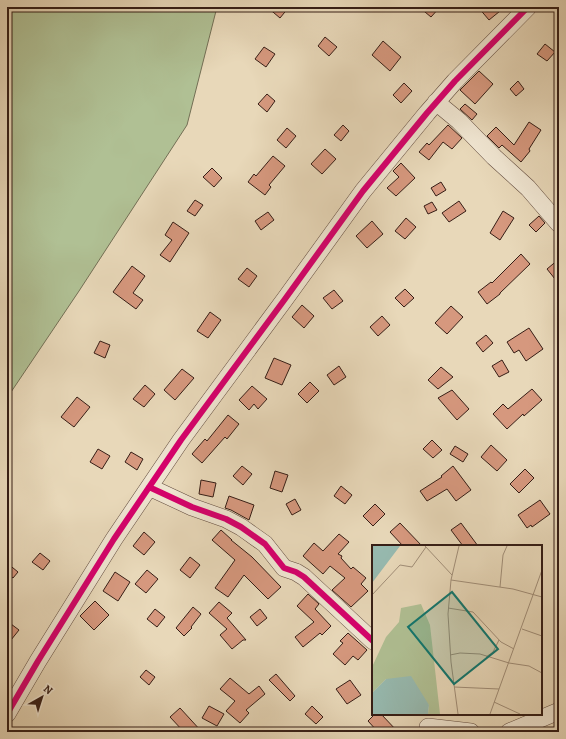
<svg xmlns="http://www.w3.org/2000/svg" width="566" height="739" viewBox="0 0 566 739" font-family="Alegreya,serif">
	<rect width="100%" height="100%" fill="#e8d8b9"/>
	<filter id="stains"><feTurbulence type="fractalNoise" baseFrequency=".005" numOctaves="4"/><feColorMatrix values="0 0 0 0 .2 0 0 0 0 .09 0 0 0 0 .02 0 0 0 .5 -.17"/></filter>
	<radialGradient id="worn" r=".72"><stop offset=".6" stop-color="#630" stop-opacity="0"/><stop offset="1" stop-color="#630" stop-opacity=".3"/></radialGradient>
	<path fill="#b0c094" stroke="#736f55" d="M7 7H217L187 125 79 291 7 398Z"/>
	<path fill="#d6987e" stroke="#361e16" d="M267 7H289L280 18Z
		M419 7H440L431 17Z
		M478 7H505L489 20Z
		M325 37 337 47 329 56 318 46Z
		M383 41 401 57 390 71 372 55Z
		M545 44 555 52 547 61 537 54Z
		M264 47 275 54 266 67 255 59Z
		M479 71 493 84 475 104 460 90Z
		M518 81 524 89 516 96 510 89Z
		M404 83 412 91 401 103 393 95Z
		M267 94 275 101 267 112 258 104Z
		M465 104 477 114 472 120 460 109Z
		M529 122 541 130 529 149 530 151 521 162 502 145 499 148 487 136 496 127 514 145Z
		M343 125 349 131 341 141 334 135Z
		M448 125 462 138 452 149 443 142 429 160 419 152 427 143 429 145Z
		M287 128 296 136 286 148 277 140Z
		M325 149 336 159 322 174 311 164Z
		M273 156 285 166 269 185 271 187 265 195 248 182 254 174 256 176Z
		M401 163 415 178 396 196 387 188 399 177 393 171Z
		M212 168 222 178 214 187 203 177Z
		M441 182 446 190 436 196 431 188Z
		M195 200 203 205 195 216 187 211Z
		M459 201 466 211 449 222 442 213Z
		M432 202 437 210 428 214 424 206Z
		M503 211 514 218 500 240 490 233Z
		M268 212 274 220 261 230 255 221Z
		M539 216 545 223 536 232 529 225Z
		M406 218 416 227 405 239 395 231Z
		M372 221 383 234 367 248 356 236Z
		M173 222 189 233 170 262 160 255 172 240 165 235Z
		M521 254 530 264 500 293V294L487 304 478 292 491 282 492 283Z
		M559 259V284L547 269Z
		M132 266 145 276 133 293 143 300 136 309 113 292Z
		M247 268 257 276 249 287 238 279Z
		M405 289 414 298 404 307 395 298Z
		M334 290 343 301 332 309 323 298Z
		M302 305 314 316 304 328 292 317Z
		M451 306 463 317 447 334 435 323Z
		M210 312 221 320 208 338 197 331Z
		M382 316 390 325 378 336 370 327Z
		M529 328 543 349 526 361 519 350 514 353 507 342Z
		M486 335 493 343 483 352 476 343Z
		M100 341 110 345 105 358 94 353Z
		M274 358 291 365 282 385 265 378Z
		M502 360 509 372 499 377 492 366Z
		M339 366 346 377 334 385 327 375Z
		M441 367 453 377 438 389 428 380Z
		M182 369 194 378 175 400 164 390Z
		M310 382 319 391 307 403 298 394Z
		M145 385 155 394 144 407 133 399Z
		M252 386 267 399 258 409 254 404 249 410 239 400Z
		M532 389 542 400 524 416 523 414 507 429 493 414 503 404 508 409Z
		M452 390 469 409 457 420 438 398Z
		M77 397 90 407 74 427 61 417Z
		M228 415 239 424 227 439 225 437 202 463 192 454 205 439 207 441Z
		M432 440 442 450 433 458 423 449Z
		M491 445 507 460 497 471 481 457Z
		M455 446 468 454 463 462 450 454Z
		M98 449 110 456 102 469 90 462Z
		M131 452 143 459 137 470 125 462Z
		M242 466 252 474 243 485 233 476Z
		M453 466 471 490 456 501 447 489 427 501 420 491 442 477 441 476Z
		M525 469 534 478 519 493 510 484Z
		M275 471 288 475 282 492 270 488Z
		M201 480 216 483 213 497 199 494Z
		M341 486 352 495 345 504 334 496Z
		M229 496 254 505 249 520 231 510 225 508Z
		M295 499 301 510 292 515 286 504Z
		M540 500 550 514 532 527 531 525 527 528 518 515Z
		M375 504 385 514 373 526 363 516Z
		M400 523 422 546H403L390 532Z
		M461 523 478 546H463L451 530Z
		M221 530 232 540H231L252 557 281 587 268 599 244 575 228 597 215 588 235 560 212 540Z
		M144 532 155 542 144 555 133 546Z
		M339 534 349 542 338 554 342 556 341 558 351 569 353 567 366 578 361 584 368 591 351 607 332 590 345 578 330 566 323 574 303 556 314 543 323 551Z
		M40 553 50 561 43 570 32 562Z
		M190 557 200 565 190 578 180 570Z
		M7 563 18 572 13 578 7 574Z
		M147 570 158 579 146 593 135 584Z
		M115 572 130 582 118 601 103 591Z
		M308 594 319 604 315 609 331 626 322 635 320 633 303 647 295 637 314 622 297 606Z
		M95 601 109 615 94 630 80 616Z
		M219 602 232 613 227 618 246 640H243L232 649 220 635 227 629 209 613Z
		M193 607 201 614 191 627 192 628 184 636 176 628Z
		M155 609 165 617 157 627 147 619Z
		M260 609 267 618 257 626 250 617Z
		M7 621 19 630 7 645Z
		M348 633 367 650 358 660 353 656 345 665 333 654 343 643 340 641Z
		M146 670 155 677 149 685 140 677Z
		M276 674 295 696 290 701 269 680Z
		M230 678 249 694 259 686 265 694 246 710 249 713 240 723 226 711 235 701 220 689Z
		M350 680 361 695 347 704 336 689Z
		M209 706 224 714 217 726 202 718Z
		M312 706 323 717 316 724 305 714Z
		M180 708 202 732H184L170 717Z
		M375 714H381L398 732H378L368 721Z"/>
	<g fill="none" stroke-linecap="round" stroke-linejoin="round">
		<defs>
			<path id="minor" d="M436 102 459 121 494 157 528 188 559 224
				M149 487 192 507 226 519 241 527 265 544 284 568 296 572 304 577 373 641
				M7 714 38 661 114 539 181 440 285 299 363 191 427 113 455 81 528 7
				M428 727 471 732
				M509 732 559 711"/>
		</defs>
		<use href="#minor" stroke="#624c3f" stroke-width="18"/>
		<use href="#minor" stroke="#f0e6d2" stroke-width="17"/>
		<defs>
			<path id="cycleway" d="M149 487 192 507 226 519 241 527 265 544 284 568 296 572 304 577 373 641
				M7 714 38 661 114 539 181 440 285 299 363 191 427 113 455 81 528 7"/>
		</defs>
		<use href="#cycleway" stroke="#f0e6d2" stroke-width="8"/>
		<use href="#cycleway" stroke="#d6006c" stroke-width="6"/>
	</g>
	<g transform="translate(372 545)">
		<rect width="170" height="170" fill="#e8d8b9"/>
		<path d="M49 59 58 80 68 169H56L57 160 14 134 0 148V122L14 92 27 77 29 63Z" fill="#b0c094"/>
		<path d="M0 1H28L0 38ZM39 131 57 160 56 169H0V148L14 134Z" fill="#97bab0"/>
		<path fill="none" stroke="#a18e78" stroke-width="1" d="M53 1 80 30M79 35 141 44 170 52M128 42 131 10 135 1M0 50 28 20 40 22 54 2M76 63 101 67 129 97 142 104M150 84 170 91M78 110 88 108 108 109 137 118 157 121 170 128M114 112 121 107 127 95M82 142 127 144M122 157 148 169M86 169 79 117 76 69 79 35 87 1M118 169 170 25"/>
		<path fill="#0f766e" fill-opacity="0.15" stroke="#0f766e" stroke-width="2" d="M80 47 126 104 82 139 36 82Z"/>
		<rect width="170" height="170" fill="none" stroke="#361e16" stroke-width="2"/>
	</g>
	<rect width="566" height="739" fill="none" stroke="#e8d8b9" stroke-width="24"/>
	<rect x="8" y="8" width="550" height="723" fill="none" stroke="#361e16" stroke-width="2"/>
	<rect x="12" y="12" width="542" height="715" fill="none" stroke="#361e16"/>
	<g transform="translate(42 697) rotate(39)" stroke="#f0e6d2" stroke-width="3" paint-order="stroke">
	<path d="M0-3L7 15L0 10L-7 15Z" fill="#361e16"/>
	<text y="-6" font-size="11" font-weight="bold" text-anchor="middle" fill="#361e16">N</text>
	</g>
	<rect width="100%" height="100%" filter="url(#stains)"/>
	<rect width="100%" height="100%" fill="url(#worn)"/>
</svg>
